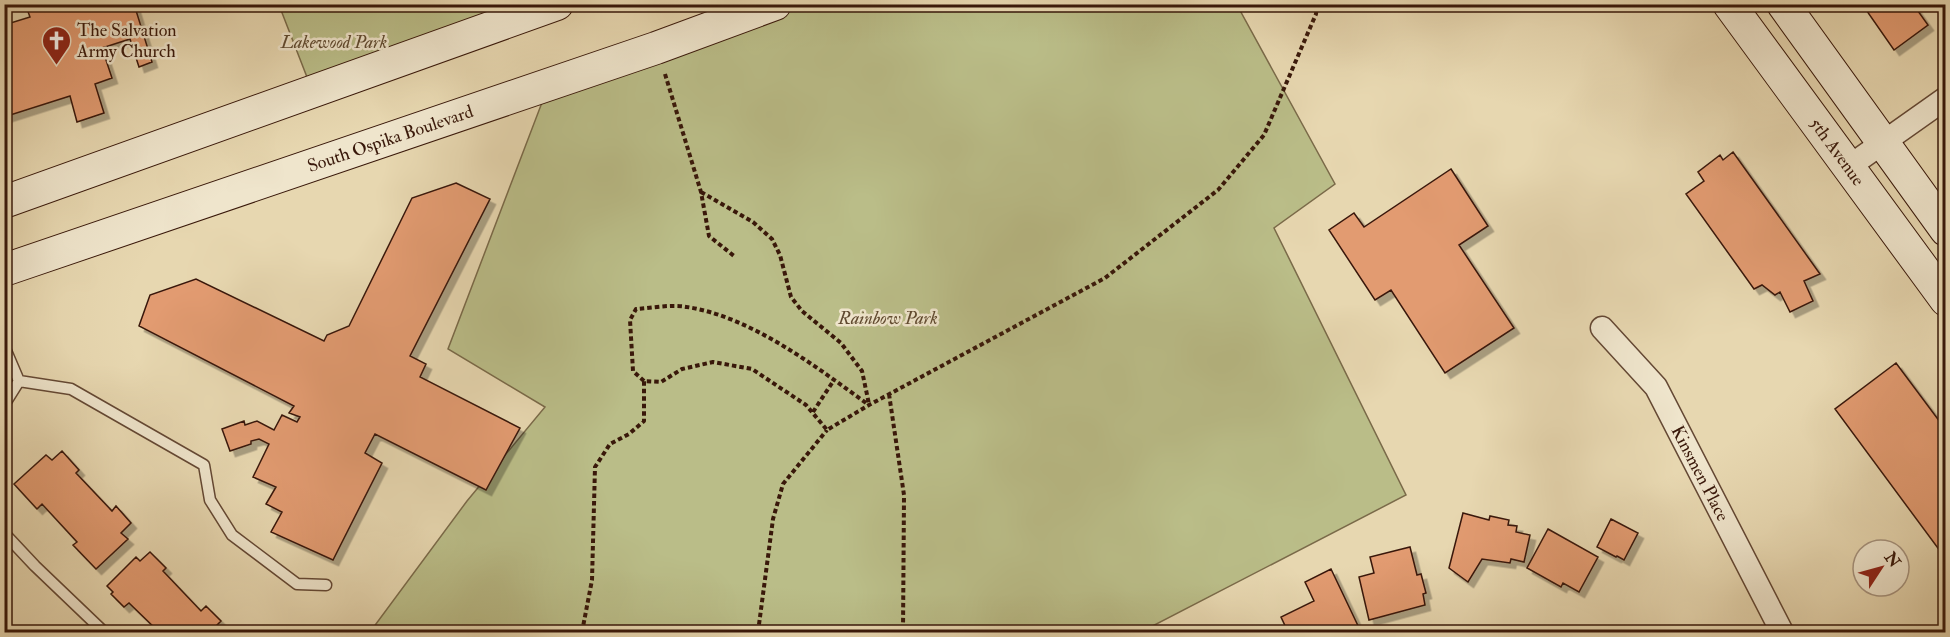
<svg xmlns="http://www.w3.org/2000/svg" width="1950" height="637" viewBox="0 0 1950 637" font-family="'IM FELL Double Pica',serif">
	<defs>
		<filter id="shadow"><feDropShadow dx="5.5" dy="5.5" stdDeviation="0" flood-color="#0004"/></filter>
	</defs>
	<rect width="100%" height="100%" fill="#e7d7b0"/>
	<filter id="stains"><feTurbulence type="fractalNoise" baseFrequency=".00333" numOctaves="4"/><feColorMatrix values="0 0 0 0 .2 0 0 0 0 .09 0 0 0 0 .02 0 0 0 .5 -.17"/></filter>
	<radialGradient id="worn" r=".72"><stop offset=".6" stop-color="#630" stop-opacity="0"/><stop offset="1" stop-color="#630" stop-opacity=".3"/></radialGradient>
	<path fill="#babd88" stroke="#7a6a49" stroke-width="1.5" d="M279 5H563L312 90Z
		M804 5H1237L1335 184 1274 228 1406 495 1141 632H370L467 501 545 407 448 349 546 92Z"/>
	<path fill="#e29b71" stroke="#39180a" stroke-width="1.5" filter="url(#shadow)" d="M41 4H134L152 62 139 67 130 39 102 48 112 78 95 84 104 113 77 122 70 96 4 117V25L30 17 27 9Z
		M1862 4H1913L1928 25 1894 50Z
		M1733 152 1820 274 1804 281 1813 301 1790 312 1780 292 1775 295 1762 285 1754 289 1686 194 1704 181 1698 172 1720 155 1723 160Z
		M1451 169 1488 226 1459 245 1514 328 1445 373 1391 290 1375 300 1329 230 1354 213 1364 227Z
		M456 183 490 199 410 356 426 364 420 377 520 428 486 490 375 434 365 453 382 463 333 560 271 532 282 512 266 504 276 487 253 477 269 444 259 439 251 441V444L230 451 222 429 244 421 245 425 257 421 274 430 282 415 297 422 300 417 289 413 294 406 139 326 150 295 196 279 324 341 327 335 349 326 412 198Z
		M1896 363 1946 430V559L1835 409Z
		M62 451 79 470 76 473 112 511 116 506 131 523 121 533 128 539 96 569 73 545 77 542 42 504 37 509 14 484 46 455 52 460Z
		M1463 513 1489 520 1490 516 1509 520 1508 525 1517 526 1516 532 1530 535 1524 562 1511 559 1510 563 1482 559 1468 582 1449 568Z
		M1611 519 1638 533 1624 560 1617 556 1616 557 1597 547Z
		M1548 529 1598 557 1579 592 1563 583 1561 587 1527 568Z
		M1410 547 1417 575 1421 574 1426 593 1423 594 1425 605 1369 620 1359 577 1374 573 1370 557Z
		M150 552 166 568 163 571 201 611 206 606 221 621 211 631 213 632H159L129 603 124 607 111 594 113 592 107 586 136 557 140 561Z
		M1331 569 1361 632H1288L1281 617 1314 601 1305 582Z"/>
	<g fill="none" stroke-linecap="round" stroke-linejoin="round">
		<defs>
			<path id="lane" d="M4 346 19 381
				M19 381 71 389 204 465 210 500 232 535 297 584 326 585
				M4 405 19 381
				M4 533 35 566 104 632"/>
			<g id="street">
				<path d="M1847 168 1946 98"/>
				<path id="s1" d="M1602 328 1656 387 1782 632"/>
			</g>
			<g id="secondary">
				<path id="s2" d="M1729 4 1946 300"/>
				<path d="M1783 4 1946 230"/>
				<path d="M4 202 557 4"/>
				<path id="s3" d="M4 270 656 48 775 4"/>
			</g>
		</defs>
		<use href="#lane" stroke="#644834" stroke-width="13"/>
		<use href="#street" stroke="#644834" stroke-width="25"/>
		<use href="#secondary" stroke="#39180a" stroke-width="34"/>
		<path stroke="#39180a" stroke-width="4" stroke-dasharray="4.5 3" stroke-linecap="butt" d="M665 74 701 192 709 236 734 256
			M701 192 753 222 772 239 780 255 791 297 802 311 841 343 862 371 869 404
			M644 381 633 371 630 320 636 309C652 308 671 304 687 307 752 317 816 367 869 405
			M889 394 904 495 903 632
			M813 412 834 380
			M582 632 592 580 595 467 610 444 629 434 644 421V381L661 382 682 369 713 362 752 369 806 405 827 430 869 405 1105 278 1218 190 1264 135 1316 14 1317 4
			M758 632 773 519 783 484 827 430"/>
		<use href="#lane" stroke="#efe5cc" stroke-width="10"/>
		<use href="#street" stroke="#efe5cc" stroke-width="22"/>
		<use href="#secondary" stroke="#efe5cc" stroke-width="32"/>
	</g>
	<defs>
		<symbol id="church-pin" viewBox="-11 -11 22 30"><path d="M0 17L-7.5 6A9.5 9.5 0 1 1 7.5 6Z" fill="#8f2418" stroke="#efe5cc"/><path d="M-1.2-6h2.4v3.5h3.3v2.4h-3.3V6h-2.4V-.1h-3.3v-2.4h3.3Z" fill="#fff"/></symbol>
	</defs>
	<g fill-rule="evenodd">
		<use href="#church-pin" x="40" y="24" width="33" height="45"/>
	</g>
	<g text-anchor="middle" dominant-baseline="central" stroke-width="5" stroke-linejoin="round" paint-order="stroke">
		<g font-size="18" fill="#39180a" stroke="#efe5cc" text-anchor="start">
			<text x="77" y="30">The Salvation<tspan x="77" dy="21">Army Church</tspan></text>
		</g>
		<g font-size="18" font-style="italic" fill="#604a30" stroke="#efe5cc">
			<text x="334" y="42">Lakewood Park</text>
			<text x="888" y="318">Rainbow Park</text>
		</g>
		<g font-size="18" fill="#39180a" stroke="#efe5cc">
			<text stroke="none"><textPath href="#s3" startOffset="408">South Ospika Boulevard</textPath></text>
			<text stroke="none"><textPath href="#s2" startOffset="183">5th Avenue</textPath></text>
			<text stroke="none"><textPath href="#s1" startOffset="177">Kinsmen Place</textPath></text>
		</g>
	</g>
	<rect width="1950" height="637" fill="none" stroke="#e7d7b0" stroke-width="24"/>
	<rect x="6" y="6" width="1938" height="625" fill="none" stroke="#39180a" stroke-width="3"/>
	<rect x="12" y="12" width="1926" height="613" fill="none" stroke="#39180a" stroke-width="1.5"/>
	<g transform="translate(1881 568) rotate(54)"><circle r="28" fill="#efe5cc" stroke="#a6937e" stroke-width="1.5"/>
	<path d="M0-4.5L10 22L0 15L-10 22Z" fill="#8f2418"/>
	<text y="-9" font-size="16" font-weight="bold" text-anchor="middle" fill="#39180a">N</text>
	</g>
	<rect width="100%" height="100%" filter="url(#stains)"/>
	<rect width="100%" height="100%" fill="url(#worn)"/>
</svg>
